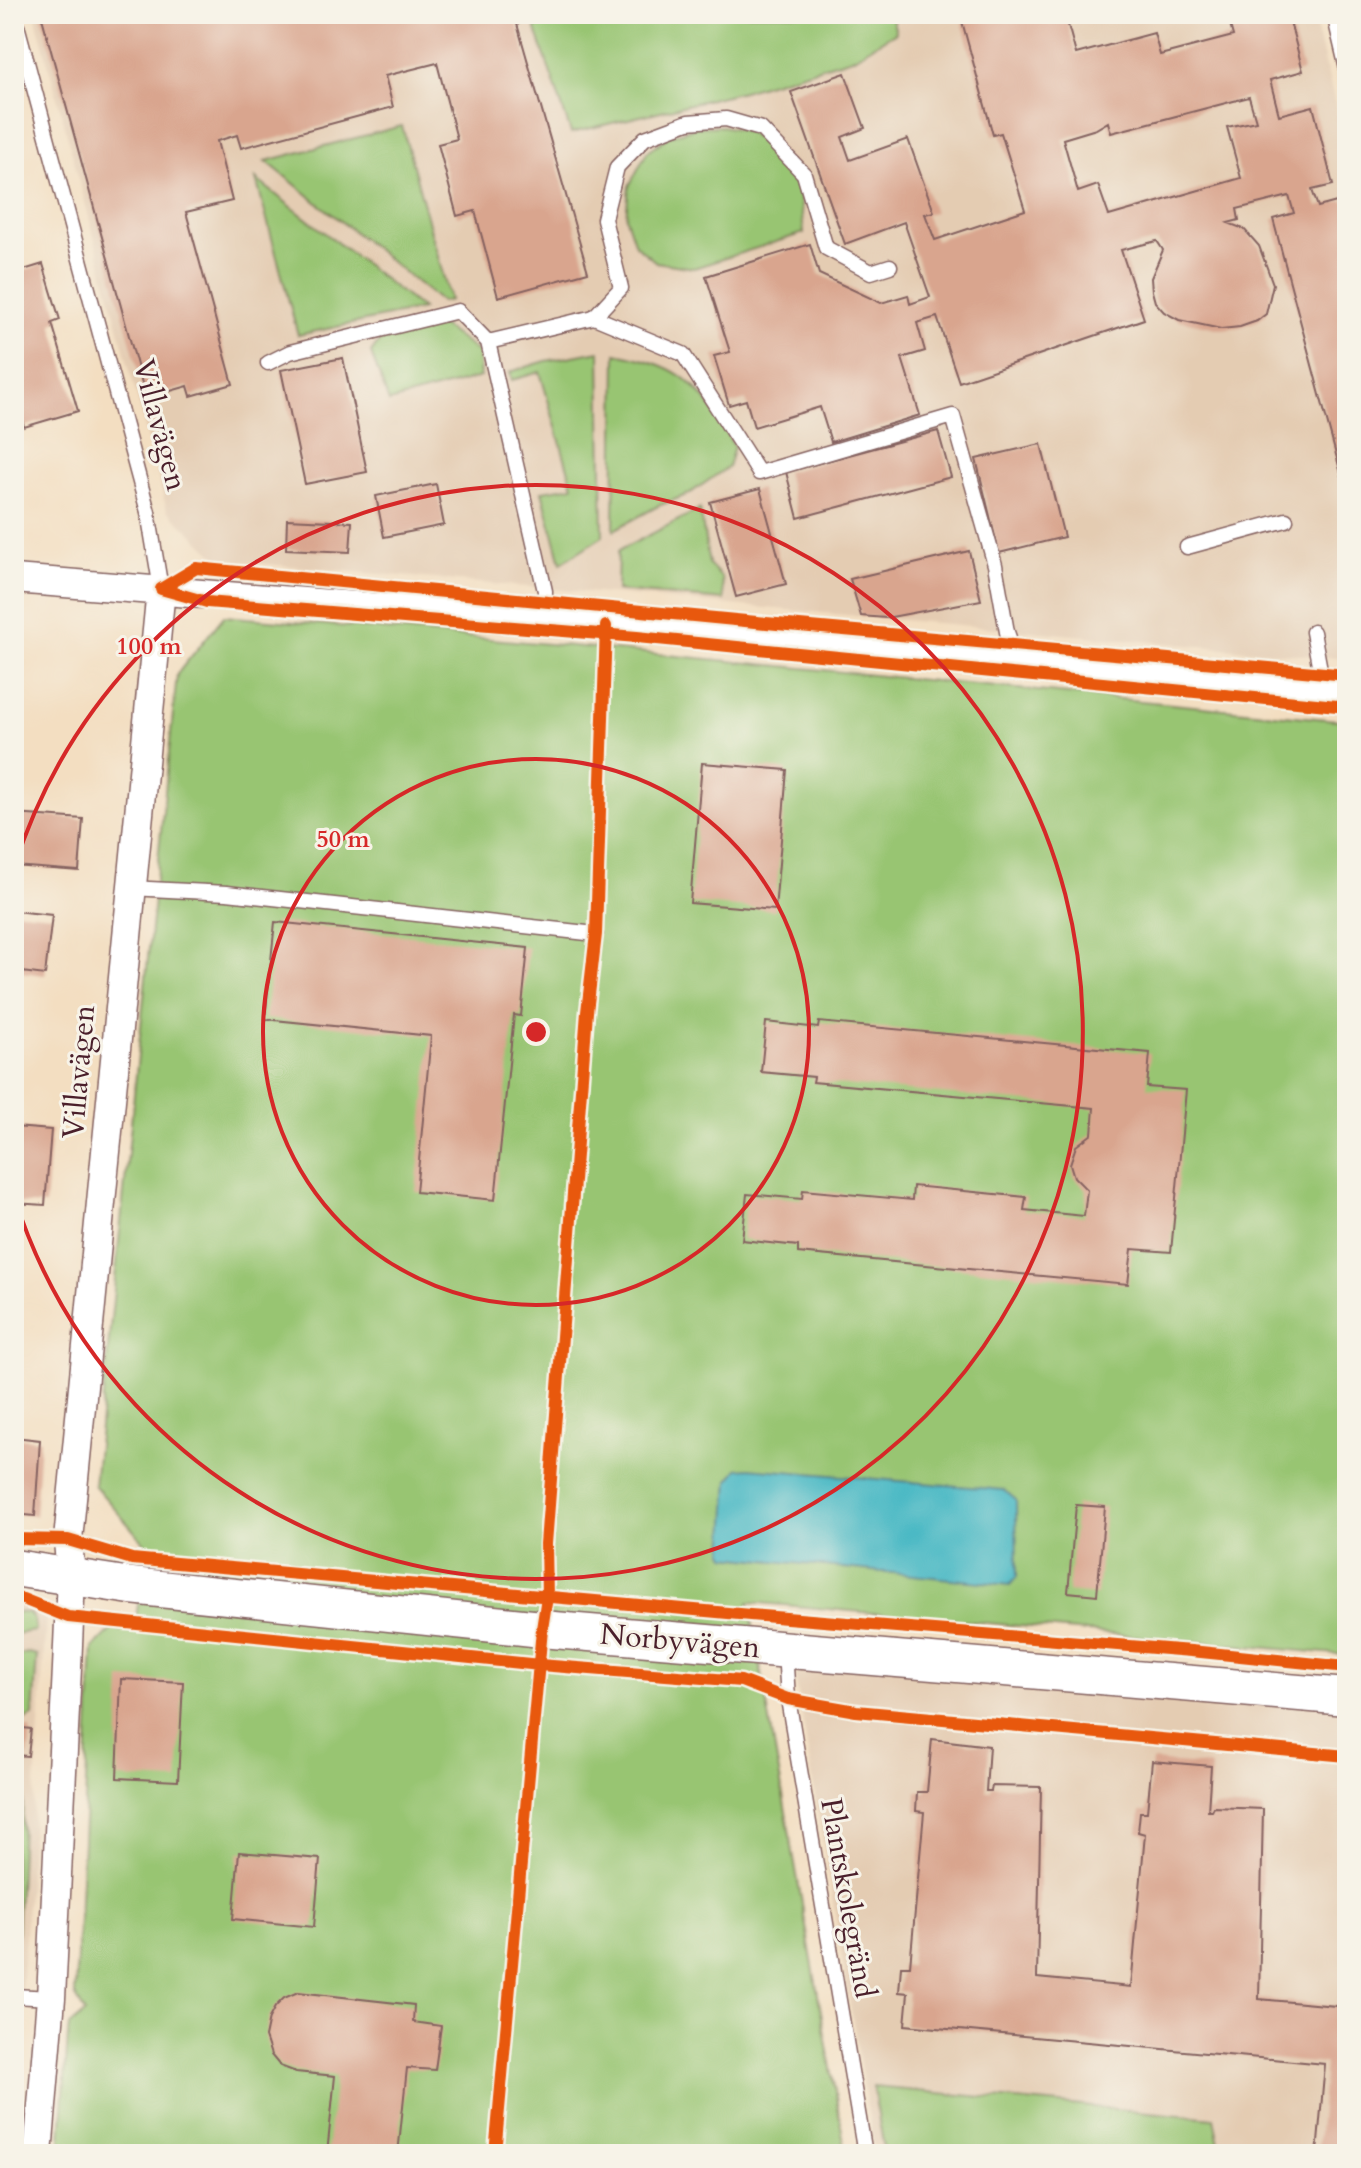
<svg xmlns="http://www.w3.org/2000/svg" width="1361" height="2168" viewBox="0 0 1361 2168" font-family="Cardo,serif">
	<rect width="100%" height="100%" fill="#f7f3e8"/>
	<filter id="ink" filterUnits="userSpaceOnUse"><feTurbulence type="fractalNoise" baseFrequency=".0125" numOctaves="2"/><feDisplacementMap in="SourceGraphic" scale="16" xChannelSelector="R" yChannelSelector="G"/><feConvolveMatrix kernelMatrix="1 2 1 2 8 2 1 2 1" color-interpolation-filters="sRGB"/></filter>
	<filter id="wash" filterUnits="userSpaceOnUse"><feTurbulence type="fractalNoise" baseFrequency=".006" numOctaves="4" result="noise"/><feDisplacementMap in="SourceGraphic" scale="32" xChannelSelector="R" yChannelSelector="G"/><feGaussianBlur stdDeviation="1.8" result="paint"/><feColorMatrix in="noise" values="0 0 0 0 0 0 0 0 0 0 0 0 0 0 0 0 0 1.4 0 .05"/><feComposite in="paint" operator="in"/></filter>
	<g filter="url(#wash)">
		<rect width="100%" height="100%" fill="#f3dec1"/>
		<path fill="#e4ccb2" d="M35 14H1313L1347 153V659L220 560 167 510Z
			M14 1598 23 1599 46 1621 21 1995 14 2154Z
			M792 1656 1347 1702V2154H875Z"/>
		<path fill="#98c572" stroke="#71724e" stroke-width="2" d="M583 14H891L896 32 852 58 743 91 571 133 535 27Z
			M402 126 450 300 441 302 266 161Z
			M722 126 746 131 772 148 798 181 804 233 694 268 656 262 635 245 626 218 629 186 647 152 669 136 696 127Z
			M256 179 422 309 298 335Z
			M438 323 478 352 480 377 389 402 371 353 385 334Z
			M600 351 603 536 561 563 542 491 573 486 540 372 512 380 510 372 546 361Z
			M616 353C687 367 701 386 734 447L728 467 689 494 658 506 614 530Z
			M700 509 709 564 722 578 724 600 617 591 618 551Z
			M224 616 595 648 1347 721V1655L749 1602 846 2154H60L68 2034 69 2026 85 2013 75 1995 93 1648 112 1629 134 1631 147 1546 94 1485 177 674Z
			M14 1612 29 1613 34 1619 35 1631 14 1634Z
			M28 1653 37 1655 33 1716 14 1726V1656Z
			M14 1763 24 1780 17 1937 14 1939Z
			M873 2087 1214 2118 1221 2154H885Z"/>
		<path fill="#4bb9c5" stroke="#4a6c78" stroke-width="2" d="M749 1468 1004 1490 1016 1500 1017 1577 1010 1585 726 1556 724 1551 729 1480 738 1469Z"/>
		<g id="blocks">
			<path fill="#d9a58e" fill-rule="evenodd" d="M41 14H552L517 24 588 272 498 297 475 211 457 216 438 144 457 139 437 63 385 76 393 107 241 148 237 135 217 141 232 201 186 212 233 384 191 396 188 386 146 398Z
				M960 14H1065L1076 54 1154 33 1160 55 1233 36 1227 14H1288L1303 71 1270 80 1279 115 1313 106 1333 185 1312 190 1318 207 1344 200 1347 212V496L1273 219 1294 213 1289 196 1237 209 1239 220 1228 223 1244 229 1259 246 1273 284 1266 314 1257 321 1240 327 1221 329 1179 320 1164 312 1155 302 1152 291 1151 278 1163 250 1157 241 1121 250 1144 319 959 382 937 317 917 323 925 351 902 358 920 415 831 442 820 407 754 427 746 400 729 405 714 356 730 352 706 276 810 244 819 274 881 303 908 295 910 304 930 297 904 222 845 244 791 92 845 73 865 128 842 137 850 160 908 139 934 212 925 214 935 240 1025 210 1001 133 993 135ZM1249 97 1256 121 1227 127 1241 178 1109 216 1098 185 1078 192 1063 139 1096 129 1108 122 1111 133Z
				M43 264 60 320 52 323 78 411 24 427 14 394V273Z
				M343 358 367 472 305 484 281 370Z
				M938 431 951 477 798 518 786 472Z
				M1041 444 1064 537 999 553 976 459Z
				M436 484 444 525 384 537 376 496Z
				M760 489 786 584 736 597 710 502Z
				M287 519 352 522 350 552 286 549Z
				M969 551 981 600 886 618 861 616 850 579Z
				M702 763 787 770 775 910 690 903Z
				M14 814 83 819 79 871 14 866Z
				M14 911 52 915 45 975 14 971Z
				M275 922 528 948 521 1016 514 1015 495 1200 416 1192 431 1036 265 1019Z
				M766 1022 818 1028 819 1022 1150 1053 1147 1087 1186 1090 1171 1252 1132 1249 1128 1284 798 1253V1246L742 1240 747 1194 802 1199 803 1190 912 1200 913 1186 1026 1197 1024 1210 1084 1216 1087 1190 1074 1177 1070 1164 1076 1146 1092 1134 1094 1108 813 1082 814 1077 761 1072Z
				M14 1127 51 1130 45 1205 14 1203Z
				M14 1437 40 1440 35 1516 14 1514Z
				M1076 1505 1105 1507 1097 1595 1068 1592Z
				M121 1679 183 1682 178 1781 117 1778Z
				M14 1727 31 1729 28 1756 14 1755Z
				M932 1739 989 1746 986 1791H991L992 1786 1041 1787 1037 1978 1131 1987 1145 1834 1138 1832 1140 1812H1147L1152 1761 1211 1766 1208 1811H1212L1214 1807 1263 1809 1259 1999 1347 2007V2154H1317L1325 2064 905 2025 908 1993 899 1992 901 1966H910L924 1812 916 1811 917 1792H927Z
				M239 1852 320 1859 314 1927 233 1919Z
				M298 1992 414 2005 413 2022 441 2026 435 2070 407 2068 398 2154H327L335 2076 296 2072 280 2066 271 2055 265 2037 269 2018 275 2007 284 1998Z"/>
		</g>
	</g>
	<g filter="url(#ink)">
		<use href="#blocks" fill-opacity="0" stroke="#856260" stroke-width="2"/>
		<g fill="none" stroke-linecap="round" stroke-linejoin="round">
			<defs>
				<path id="service" d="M14 14 148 512 161 589
					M1334 14 1347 69
					M594 317 683 354 759 473 953 416 995 565 1007 632 1018 663
					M268 363 290 352 458 311 488 342
					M1187 547 1286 520
					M544 621 545 591 488 342 594 317 621 288 604 219 617 167 645 138 688 122 726 119 761 129 804 174 826 248 871 272 890 266
					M1313 632 1324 691
					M130 888 227 893 596 934
					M785 1651 788 1699 865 2154
					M14 1996 51 1998"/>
				<path id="minor" d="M14 579 606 626 1347 693
					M38 2154 51 1998 67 1668 71 1577 68 1540 161 589"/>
				<path id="tertiary" d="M14 1568 131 1586 542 1629 1347 1697"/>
			</defs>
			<use href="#service" stroke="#856260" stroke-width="17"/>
			<use href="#minor" stroke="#856260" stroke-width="31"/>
			<use href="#tertiary" stroke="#856260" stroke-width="39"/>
			<use href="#service" stroke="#fff" stroke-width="14"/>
			<use href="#minor" stroke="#fff" stroke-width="28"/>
			<use href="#tertiary" stroke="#fff" stroke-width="36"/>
			<defs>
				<path id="cycleway" d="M161 589 196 568 777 624 1347 675
					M161 589 207 602 637 637 1347 707
					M14 1539 68 1540 132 1559 750 1615 1191 1651 1347 1667
					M14 1598 23 1599 68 1617 540 1665 741 1681 788 1699 856 1711 1347 1756
					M495 2154 542 1629 547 1597 546 1544 587 1012 596 934 606 626"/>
			</defs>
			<use href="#cycleway" stroke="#f7f3e8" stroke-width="17"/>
			<use href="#cycleway" stroke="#e8590c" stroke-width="12"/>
		</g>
	</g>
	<g fill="none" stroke="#d62828" stroke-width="4">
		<circle cx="536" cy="1032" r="273"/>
		<path d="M14 868A547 547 0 1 1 14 1196"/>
	</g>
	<g text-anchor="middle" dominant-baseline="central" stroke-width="6" stroke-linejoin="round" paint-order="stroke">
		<g font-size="30" fill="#4a1f2b" stroke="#f7f3e8">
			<text transform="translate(160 425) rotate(75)">Villavägen</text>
			<text transform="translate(79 1072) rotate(-85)">Villavägen</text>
			<text transform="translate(680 1641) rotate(5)">Norbyvägen</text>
			<text transform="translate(848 1898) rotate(80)">Plantskolegränd</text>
		</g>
	</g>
	<circle cx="536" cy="1032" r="12" fill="#d62828" stroke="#f7f3e8" stroke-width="4"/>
	<g font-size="24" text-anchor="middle" font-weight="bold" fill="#d62828" stroke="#f7f3e8" stroke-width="6" stroke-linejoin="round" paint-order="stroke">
		<text x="149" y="654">100 m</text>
		<text x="343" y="847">50 m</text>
	</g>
	<rect width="1361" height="2168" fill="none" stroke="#f7f3e8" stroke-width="48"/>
</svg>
